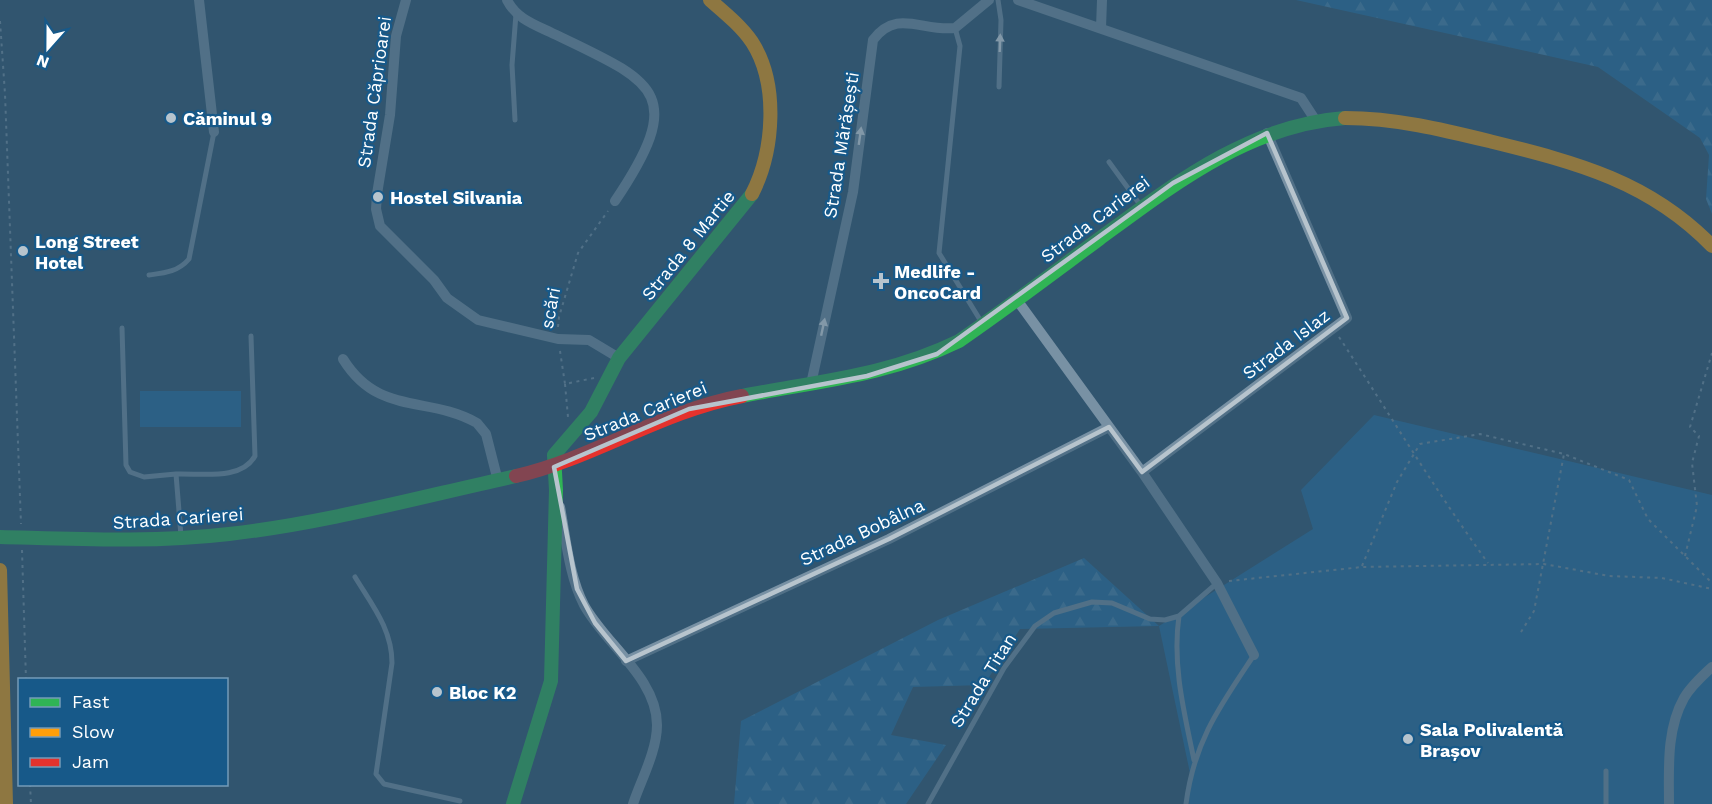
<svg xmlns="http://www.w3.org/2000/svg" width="1712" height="804" viewBox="0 0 1712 804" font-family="'Work Sans',sans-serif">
	<defs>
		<pattern id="forest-firs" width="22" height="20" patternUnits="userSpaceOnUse" patternTransform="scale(1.5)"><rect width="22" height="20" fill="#276e9f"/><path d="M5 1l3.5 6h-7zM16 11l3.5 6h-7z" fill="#4784ad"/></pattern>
	</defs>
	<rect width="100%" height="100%" fill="#31556f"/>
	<path fill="#276e9f" d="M140 391H241V427H140Z
		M1374 415 1712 495V804H1189L1190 773 1159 626 1313 529 1301 490Z"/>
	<path fill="url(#forest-firs)" d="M1296 0H1712V214L1706 199 1709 155 1700 138 1598 67Z
		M1084 558 1159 626 1020 629 984 685 913 687 891 735 946 745 906 804H734L741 721 938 620Z"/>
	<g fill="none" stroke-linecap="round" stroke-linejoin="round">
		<path stroke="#7891a4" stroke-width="2" stroke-dasharray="3 4.5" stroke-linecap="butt" d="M0 21 5 94 21 524
			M558 327 559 317 578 253 608 211
			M1339 337C1389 413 1435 490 1488 563
			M560 351 565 384 594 378
			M565 384 568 417
			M22 550 26 680
			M1685 556 1697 506 1692 463 1699 436 1690 427 1712 353
			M1362 566 1397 482 1420 444 1480 434 1564 454 1629 480 1648 519 1712 583
			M1229 581 1362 567 1544 564 1609 576 1662 578 1712 589
			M1521 632 1534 611 1564 454
			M30 784 31 804"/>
		<path stroke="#7891a4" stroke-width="5" d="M998 0 1001 20 999 87
			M955 28 960 46 939 253 982 323
			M515 120 512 65 516 14
			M1109 162 1141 206
			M149 275C164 273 178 272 189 259L214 132
			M122 328 126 465 130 472 144 477 176 474 181 536
			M176 474C201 473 241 481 255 456L251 336
			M355 577C372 605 392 629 392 663L376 774 384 784 460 801
			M1179 616C1172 664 1184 712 1194 760
			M1606 771V804
			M928 804 1004 668 1035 626 1054 613 1092 602 1112 603 1150 619 1165 620 1179 616 1216 584
			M1186 804C1194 741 1220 706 1254 655"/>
		<path stroke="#7891a4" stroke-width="10" d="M199 0 214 132
			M406 0 396 36 390 115 377 194 376 209 380 226 434 280 447 298 478 320 558 339 589 340 619 358
			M507 0C516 18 533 24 550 32 654 82 689 91 615 201
			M1018 0 1301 98 1316 121
			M1101 28 1102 0
			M1017 300 1142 472 1217 583 1254 655
			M343 359C379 417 428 395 477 423L486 434 498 481
			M811 384 853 192 873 40C897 8 922 32 955 28L989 0
			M1142 472 1347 318 1267 133
			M560 507C566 539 569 576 584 605 605 644 657 678 657 725 657 751 641 780 633 804
			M626 661 889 539 1109 427
			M1669 804C1669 770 1666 730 1684 698 1691 686 1702 676 1712 667"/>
		<path stroke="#30b455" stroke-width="14" d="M742 396C819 381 887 376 959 341 1007 308 1053 273 1099 239 1174 184 1249 125 1345 118
			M0 537C76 539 152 543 229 534 326 523 420 497 516 476
			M513 804 551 681 556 490 554 455 591 412 619 358 752 194"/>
		<path stroke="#ff9f0a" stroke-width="14" d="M710 0C725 13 741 26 752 42 779 84 774 151 752 194
			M1345 118C1396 118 1444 130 1493 142 1578 163 1650 182 1712 246
			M0 570 6 804"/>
		<path stroke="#e5322d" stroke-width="14" d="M516 476C594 458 662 411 742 396"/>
	</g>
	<defs><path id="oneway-solid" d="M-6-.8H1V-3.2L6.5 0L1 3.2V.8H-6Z" transform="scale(1.5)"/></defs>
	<g fill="#e4e9ed">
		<use href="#oneway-solid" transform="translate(1000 43) rotate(-88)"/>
		<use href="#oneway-solid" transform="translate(860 136) rotate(-82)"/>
		<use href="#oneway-solid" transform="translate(823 327) rotate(-78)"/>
	</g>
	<path d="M0 0H1712V804H0ZM1267 133 1347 318 1142 472 1109 427 889 539 626 661 595 623 577 589 554 467 689 409 867 376 937 354 1173 183Z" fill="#31556f" fill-opacity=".55" fill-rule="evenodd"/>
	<path fill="none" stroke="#b7c4cd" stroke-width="4.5" stroke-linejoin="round" d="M1267 133 1347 318 1142 472 1109 427 889 539 626 661 595 623 577 589 554 467 689 409 867 376 937 354 1173 183Z"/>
	<g fill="#b7c4cd" stroke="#175989" stroke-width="2">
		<circle cx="171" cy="118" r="6"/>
		<circle cx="378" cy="197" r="6"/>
		<circle cx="23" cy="251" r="6"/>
		<path d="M878 272h6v6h6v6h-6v6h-6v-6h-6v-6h6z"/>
		<circle cx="437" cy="692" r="6"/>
		<circle cx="1408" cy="739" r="6"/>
	</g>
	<g text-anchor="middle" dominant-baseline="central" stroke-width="4.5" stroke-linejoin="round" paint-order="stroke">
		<g font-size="18" fill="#fff" stroke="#175989">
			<text transform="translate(374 92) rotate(-82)">Strada Căprioarei</text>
			<text transform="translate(841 145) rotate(-81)">Strada Mărășești</text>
			<text transform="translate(1095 219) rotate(-37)">Strada Carierei</text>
			<text transform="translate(688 245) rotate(-51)">Strada 8 Martie</text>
			<text transform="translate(550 308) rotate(-79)">scări</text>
			<text transform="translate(1286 344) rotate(-37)">Strada Islaz</text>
			<text transform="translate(645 411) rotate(-22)">Strada Carierei</text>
			<text transform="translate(178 518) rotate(-4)">Strada Carierei</text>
			<text transform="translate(862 532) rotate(-25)">Strada Bobâlna</text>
			<text transform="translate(983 680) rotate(-58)">Strada Titan</text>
		</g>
		<g font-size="18" font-weight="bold" fill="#fff" stroke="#175989" text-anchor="start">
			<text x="183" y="118">Căminul 9</text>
			<text x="390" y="197">Hostel Silvania</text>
			<text x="35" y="241">Long Street<tspan x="35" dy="21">Hotel</tspan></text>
			<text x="894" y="271">Medlife -<tspan x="894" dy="21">OncoCard</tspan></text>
			<text x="449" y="692">Bloc K2</text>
			<text x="1420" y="729">Sala Polivalentă<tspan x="1420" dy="21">Brașov</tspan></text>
		</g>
	</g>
	<rect x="18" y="678" width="210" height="108" fill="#175989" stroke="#749bb8" stroke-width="1.5"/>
	<rect x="30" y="698" width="30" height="9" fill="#30b455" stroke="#749bb8" stroke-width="1.5"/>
	<text x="72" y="708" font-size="18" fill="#ffffff">Fast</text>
	<rect x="30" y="728" width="30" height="9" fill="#ff9f0a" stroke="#749bb8" stroke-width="1.5"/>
	<text x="72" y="738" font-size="18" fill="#ffffff">Slow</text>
	<rect x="30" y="758" width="30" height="9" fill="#e5322d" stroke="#749bb8" stroke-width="1.5"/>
	<text x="72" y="768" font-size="18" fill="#ffffff">Jam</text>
	<g transform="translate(48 48) rotate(201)" stroke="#175989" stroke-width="4.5" paint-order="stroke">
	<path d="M0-4.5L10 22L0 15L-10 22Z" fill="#ffffff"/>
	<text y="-9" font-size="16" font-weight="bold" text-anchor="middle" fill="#ffffff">N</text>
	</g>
</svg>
